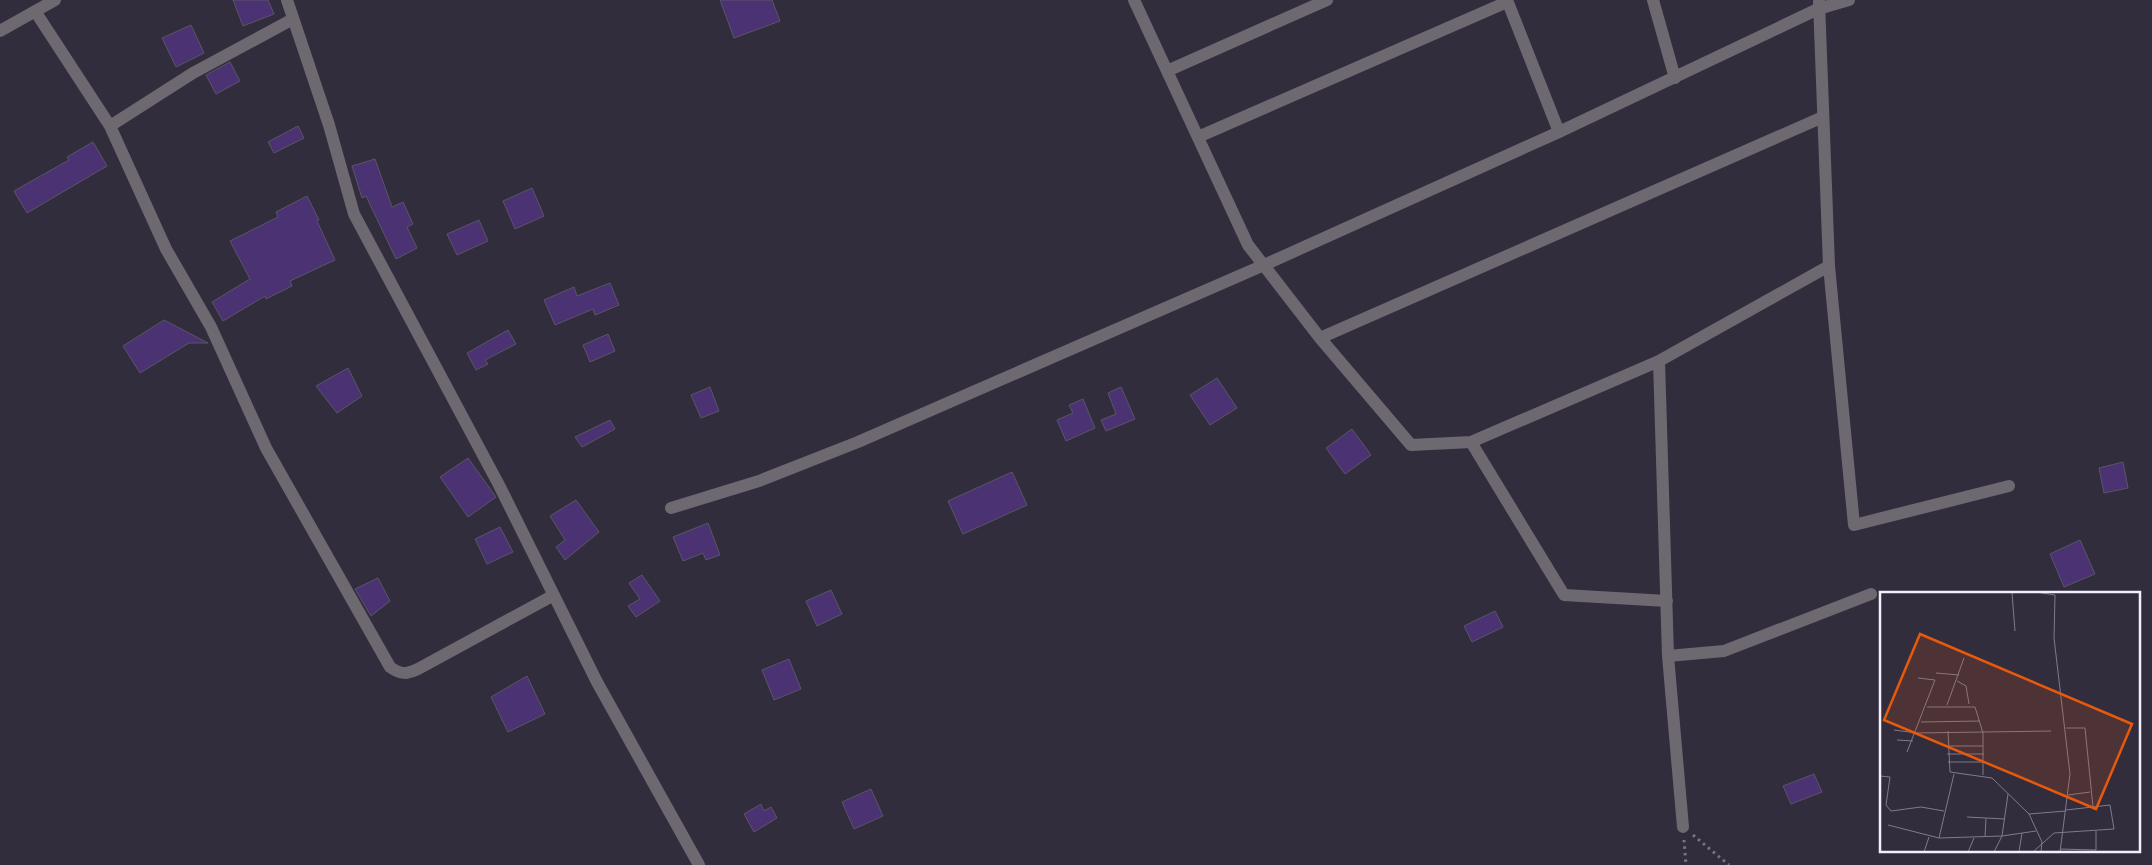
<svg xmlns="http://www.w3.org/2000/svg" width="2152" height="865" viewBox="0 0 2152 865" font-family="Quicksand,sans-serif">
	<rect width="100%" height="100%" fill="#322d3d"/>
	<path fill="#4b3272" stroke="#5a5566" d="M233 0H268L274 14 243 26Z
		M720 0H772L780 21 734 38Z
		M191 25 204 53 176 67 162 38Z
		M230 62 240 81 216 94 206 75Z
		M298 126 304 138 274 153 268 142Z
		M93 142 107 166 27 213 14 191 69 160 67 157Z
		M375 159 392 207 403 202 413 224 407 227 417 248 396 259 366 196 362 198 352 166Z
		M532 188 544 216 515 229 503 201Z
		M307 196 319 220 317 221 335 260 290 281 292 286 266 299 265 296 223 321 212 302 250 279 230 241 278 217 276 212Z
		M479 220 488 241 457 255 447 234Z
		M610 283 619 305 595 315 593 309 555 325 544 300 574 287 577 296Z
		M164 320 208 343H189L140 373 123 346Z
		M508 330 516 344 485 360 488 364 476 370 467 353Z
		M608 334 615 351 590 362 583 345Z
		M348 368 362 396 337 413 316 386Z
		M1217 378 1237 408 1210 425 1190 395Z
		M710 387 719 411 701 418 691 395Z
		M1121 387 1135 419 1106 431 1101 420 1116 414 1108 393Z
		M1083 399 1095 428 1066 441 1057 420 1073 413 1069 405Z
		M610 420 615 429 582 447 575 437Z
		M1352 429 1371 455 1345 474 1326 448Z
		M468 458 496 497 468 517 440 477Z
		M2123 462 2128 488 2104 493 2099 468Z
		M1012 472 1027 505 963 534 948 501Z
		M576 500 599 532 565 560 556 547 565 540 550 516Z
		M708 523 720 555 706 560 703 553 683 561 673 537Z
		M500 527 513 552 487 564 475 539Z
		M2080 540 2095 574 2064 587 2050 554Z
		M642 575 660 601 636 617 628 606 640 599 629 583Z
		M378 578 390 601 371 616 355 589Z
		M831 590 842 614 817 626 806 601Z
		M1495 611 1503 627 1472 642 1464 626Z
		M789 659 801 689 774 700 762 670Z
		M527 676 545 714 508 732 491 697Z
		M1814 774 1822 792 1791 804 1783 786Z
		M871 789 883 816 854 829 842 802Z
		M761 804 764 811 771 807 777 818 754 832 744 814Z"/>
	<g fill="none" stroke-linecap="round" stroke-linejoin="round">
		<path stroke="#787482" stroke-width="3" stroke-dasharray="2.5 4" stroke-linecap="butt" d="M1693 835 1729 865
			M1684 840 1686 865"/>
		<path stroke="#6e6970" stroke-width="12" d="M287 0 329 125 354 214 499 485 597 682 699 865
			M1134 0 1248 245 1320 338 1411 445 1471 442 1659 361 1829 266
			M1507 0 1559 132
			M1653 0 1675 78
			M1819 2 1829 266 1854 525 2009 486
			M35 11 110 126 166 249 211 327 266 448 390 667C401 675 407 674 418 669L554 595
			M0 31 55 0
			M1167 71 1327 0
			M110 126 193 73 293 19
			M1198 137 1507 2
			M1320 338 1823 117
			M1659 361 1668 656 1683 827
			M1471 442 1564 595 1667 601
			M671 508 759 481 858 442 1264 265 1559 132 1818 9 1849 0
			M1668 656 1724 651 1871 594"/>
	</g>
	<g transform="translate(1880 592)">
		<rect width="260" height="260" fill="#322d3d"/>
		<path fill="none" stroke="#7f7b89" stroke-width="1" d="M156 0 175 3 174 46 190 182 180 260M132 1 135 39M56 81 79 83M77 89 86 94 89 112M67 113 84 66M47 115H95L103 141V183M41 130 100 129M186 136H205L213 215M14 138 37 141 171 139M68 139 70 180 112 186 149 222 162 250 161 260M17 148 33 149M67 154H103M27 160 55 88 38 86M67 162H104M68 170H104M0 184 10 185 6 213 11 219 41 215 64 219M188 203 210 200M149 222 186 219M87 225 125 227M8 233 59 246 122 244 156 239M216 239V258M105 245 106 226M59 246 74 182M180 257 216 258M44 260 49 245M88 260 94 246M114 260 122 244 128 202M139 260 142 241M153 260 174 241 234 237 230 213 186 218"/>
		<path fill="#e8590c" fill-opacity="0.15" stroke="#e8590c" stroke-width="2.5" d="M40 42 252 132 216 217 4 128Z"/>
		<rect width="260" height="260" fill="none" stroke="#f3f0fb" stroke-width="2.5"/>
	</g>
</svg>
